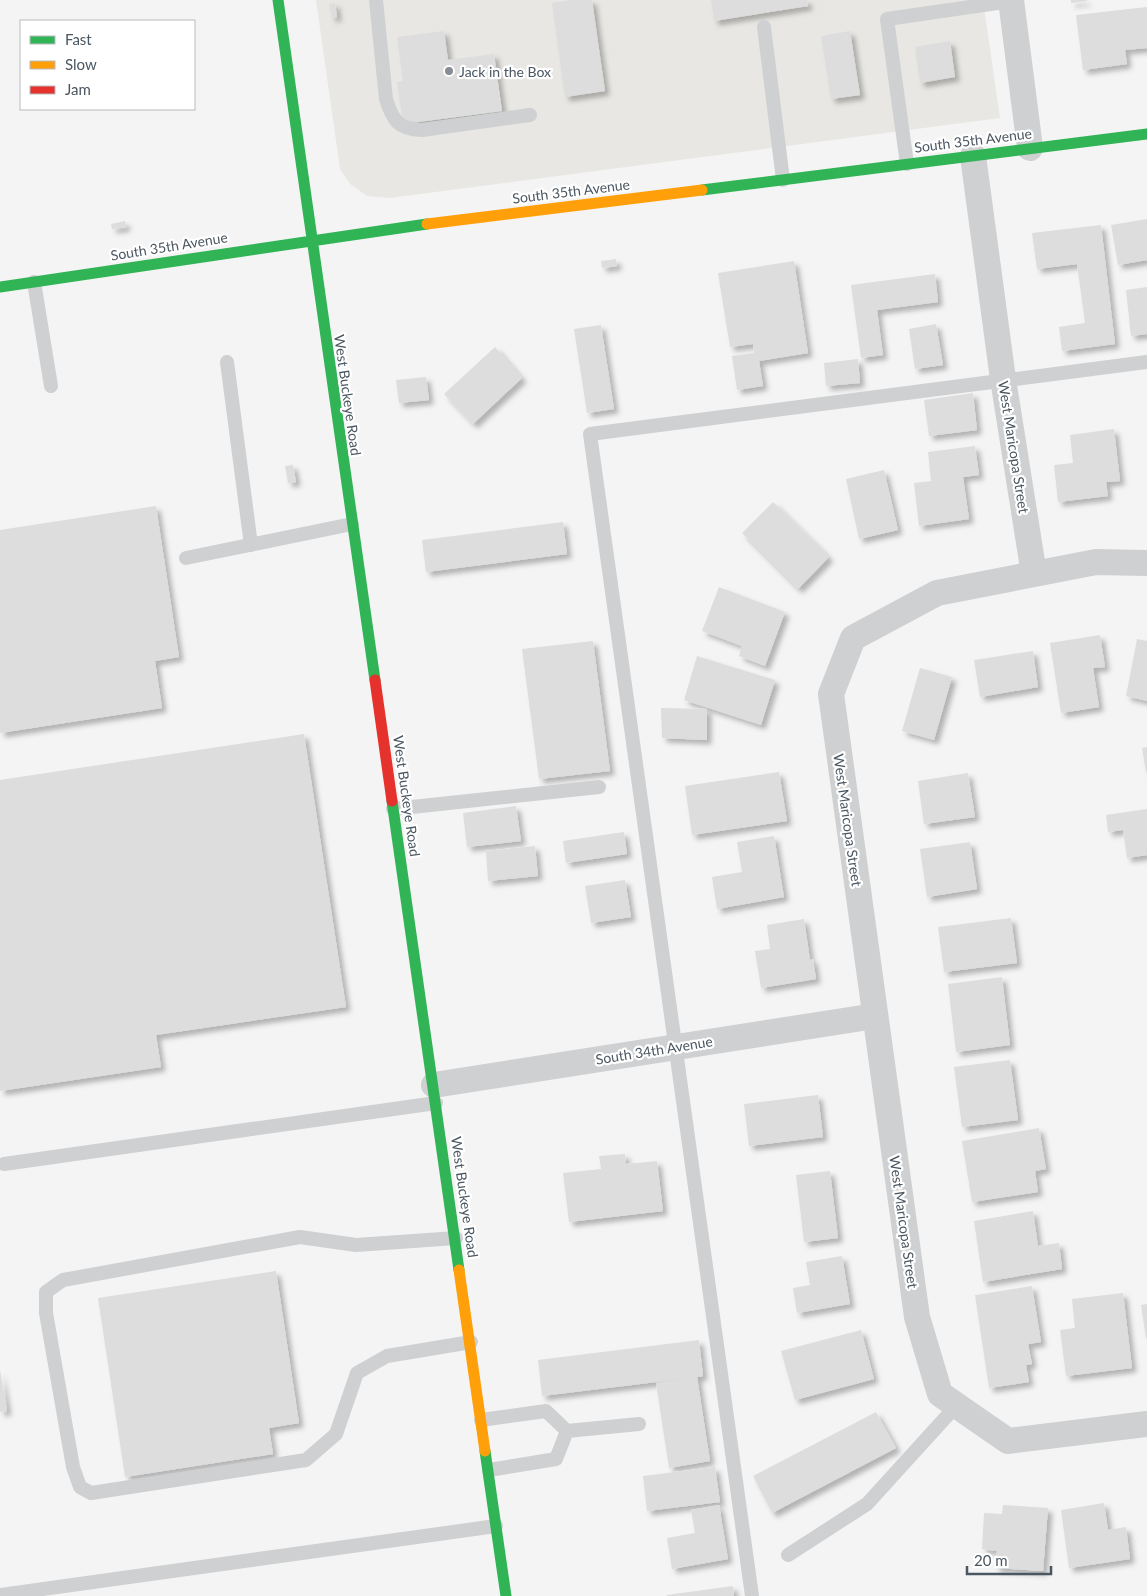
<svg xmlns="http://www.w3.org/2000/svg" width="1147" height="1596" viewBox="0 0 1147 1596" font-family="Lato,sans-serif">
	<defs>
		<filter id="shadow"><feDropShadow dx="4.5" dy="4.5" stdDeviation="2.5" flood-color="#0004"/></filter>
	</defs>
	<rect width="100%" height="100%" fill="#f4f4f4"/>
	<path fill="#e8e7e3" d="M316 0H983L1000 118 390 198 367 196 350 184 340 169Z"/>
	<path fill="#ddddde" filter="url(#shadow)" d="M572 0H592L605 91 565 97 552 3Z
		M711 0H807L808 6 714 21Z
		M1071 0H1087V1L1071 3Z
		M335 3 337 17 332 18 329 4Z
		M1147 7V48L1125 50 1127 64 1083 70 1076 15Z
		M444 31 448 60 494 54 502 111 403 124 397 82 403 81 397 37Z
		M850 31 860 95 831 99 821 36Z
		M950 41 955 77 920 83 915 47Z
		M1147 219V260L1118 265 1111 225Z
		M125 221 126 227 112 229 111 224Z
		M1101 225 1115 344 1062 351 1059 327 1085 323 1077 264 1037 269 1032 233Z
		M616 259 617 266 602 268 601 261Z
		M794 261 808 353 759 361 763 386 737 390 732 356 754 353 753 344 730 347 718 273Z
		M935 274 938 302 877 310 883 355 861 358 851 285Z
		M1147 287V334L1131 336 1126 290Z
		M936 324 943 365 915 369 909 329Z
		M601 325 614 409 587 413 574 329Z
		M495 347 522 378 473 424 444 394Z
		M858 359 860 383 826 386 824 363Z
		M426 377 429 400 399 403 396 380Z
		M973 393 977 430 929 436 924 400Z
		M1114 429 1120 481 1106 482 1108 496 1058 502 1054 465 1073 463 1070 435Z
		M975 446 979 475 963 477 969 519 919 526 914 483 931 481 928 452Z
		M293 465 296 482 288 483 285 466Z
		M884 470 898 530 859 539 846 479Z
		M773 502 829 557 798 589 742 533Z
		M156 506 179 657 155 661 162 708 0 733V530Z
		M563 522 567 554 426 572 422 540Z
		M719 587 785 612 765 666 739 656 742 646 702 631Z
		M1100 635 1105 667 1093 668 1099 707 1061 713 1050 643Z
		M1137 639 1147 641V701L1126 696Z
		M593 641 610 771 539 779 522 649Z
		M1033 651 1038 687 980 697 974 660Z
		M697 656 775 680 761 725 684 700Z
		M920 668 952 677 934 740 902 731Z
		M661 708 707 709V740L662 738Z
		M304 734 346 1007 156 1035 161 1067 0 1091V780Z
		M1147 747V772H1146L1142 748Z
		M779 772 787 821 692 835 685 786Z
		M968 773 975 817 924 824 918 781Z
		M516 806 521 841 467 847 463 813Z
		M1147 809V855L1127 858 1123 830 1108 832 1106 815Z
		M624 832 627 854 566 863 563 841Z
		M774 836 784 897 717 909 712 877 742 872 737 842Z
		M970 842 977 889 927 897 920 849Z
		M535 846 538 876 488 881 486 851Z
		M625 880 631 917 591 923 585 886Z
		M1011 918 1017 963 944 972 938 927Z
		M804 919 810 960 813 959 816 979 761 988 755 951 770 949 767 925Z
		M1002 977 1010 1045 956 1052 948 984Z
		M1010 1060 1018 1120 962 1127 954 1067Z
		M818 1095 823 1137 749 1146 744 1104Z
		M1039 1128 1046 1169 1035 1171 1038 1192 972 1202 962 1141Z
		M625 1154 626 1164 657 1161 663 1211 569 1222 563 1173 601 1169 599 1156Z
		M830 1171 838 1238 804 1242 796 1175Z
		M1033 1211 1038 1246 1059 1243 1062 1269 983 1282 974 1221Z
		M842 1256 850 1304 797 1313 793 1288 810 1285 806 1262Z
		M276 1271 299 1423 269 1428 273 1454 125 1477 98 1298Z
		M1032 1286 1041 1342 1028 1344 1032 1364 1026 1365 1029 1382 989 1388 975 1295Z
		M1123 1293 1132 1368 1066 1376 1060 1330 1075 1328 1072 1299Z
		M1147 1304V1338H1146L1141 1305Z
		M861 1330 874 1379 795 1400 781 1351Z
		M699 1340 703 1376 697 1377 710 1461 669 1468 656 1383 681 1379 542 1396 538 1360Z
		M0 1370 7 1411 0 1412Z
		M876 1412 896 1448 772 1513 753 1476Z
		M715 1467 720 1502 647 1511 643 1476Z
		M1104 1503 1108 1530 1126 1527 1130 1559 1069 1568 1061 1510Z
		M719 1505 728 1559 672 1569 667 1538 695 1533 691 1510Z
		M1003 1505 1048 1508 1043 1571 995 1568 997 1551 982 1549 984 1513 1002 1514Z
		M733 1586 734 1596H667V1595Z"/>
	<g fill="none" stroke-linecap="round" stroke-linejoin="round">
		<path stroke="#ced0d2" stroke-width="14" d="M376 0 386 99C393 121 398 129 422 130L530 115
			M764 27 783 180
			M907 164 887 19 1011 1
			M34 282 51 386
			M227 362 251 545
			M186 558 352 524
			M393 809 599 787
			M4 1164 436 1103
			M456 1238 356 1245 300 1237 63 1280 46 1292V1313L73 1467 80 1487 91 1493 306 1460 336 1434 357 1373 387 1356 471 1342
			M481 1420 546 1411 567 1431 556 1459 489 1470
			M567 1431 639 1424
			M788 1555 867 1504 957 1405
			M0 1595 496 1526
			M752 1596 590 434 1147 362"/>
		<path stroke="#ced0d2" stroke-width="26" d="M1011 0 1030 148
			M973 156 1003 379 1034 574
			M1147 563 1096 562 937 593 853 638 831 694 917 1317 940 1394 1008 1441 1147 1424
			M434 1085 875 1016"/>
		<path stroke="#30b455" stroke-width="11" d="M278 0 375 680
			M702 190 1147 134
			M0 287 427 224
			M392 801 459 1270
			M485 1451 506 1596"/>
		<path stroke="#ff9f0a" stroke-width="11" d="M427 224 702 190
			M459 1270 485 1451"/>
		<path stroke="#e5322d" stroke-width="11" d="M375 680 392 801"/>
	</g>
	<circle fill="#868d94" stroke="#fff" stroke-width="2" cx="449" cy="71" r="5"/>
	<g text-anchor="middle" dominant-baseline="central" stroke-width="4.5" stroke-linejoin="round" paint-order="stroke">
		<g font-size="14" fill="#4a5661" stroke="#fff" text-anchor="start">
			<text x="459" y="71">Jack in the Box</text>
		</g>
		<g font-size="14" fill="#4a5661" stroke="#fff">
			<text transform="translate(973 140) rotate(-7)">South 35th Avenue</text>
			<text transform="translate(571 191) rotate(-7)">South 35th Avenue</text>
			<text transform="translate(169 246) rotate(-9)">South 35th Avenue</text>
			<text transform="translate(348 395) rotate(82)">West Buckeye Road</text>
			<text transform="translate(1014 447) rotate(81)">West Maricopa Street</text>
			<text transform="translate(407 796) rotate(82)">West Buckeye Road</text>
			<text transform="translate(848 820) rotate(82)">West Maricopa Street</text>
			<text transform="translate(654 1050) rotate(-9)">South 34th Avenue</text>
			<text transform="translate(465 1197) rotate(82)">West Buckeye Road</text>
			<text transform="translate(904 1222) rotate(82)">West Maricopa Street</text>
		</g>
	</g>
	<rect x="20" y="20" width="175" height="90" fill="#ffffff" stroke="#b7bbc0"/>
	<rect x="30" y="36" width="25" height="8" fill="#30b455" stroke="#b7bbc0"/>
	<text x="65" y="45" font-size="15" fill="#4a5661">Fast</text>
	<rect x="30" y="61" width="25" height="8" fill="#ff9f0a" stroke="#b7bbc0"/>
	<text x="65" y="70" font-size="15" fill="#4a5661">Slow</text>
	<rect x="30" y="86" width="25" height="8" fill="#e5322d" stroke="#b7bbc0"/>
	<text x="65" y="95" font-size="15" fill="#4a5661">Jam</text>
	<path d="M967 1566v8h84v-8" fill="none" stroke="#4a5661" stroke-width="2.5"/>
	<text x="974" y="1566" font-size="15" fill="#4a5661" stroke="#ffffff" stroke-width="4" paint-order="stroke">20 m</text>
</svg>
